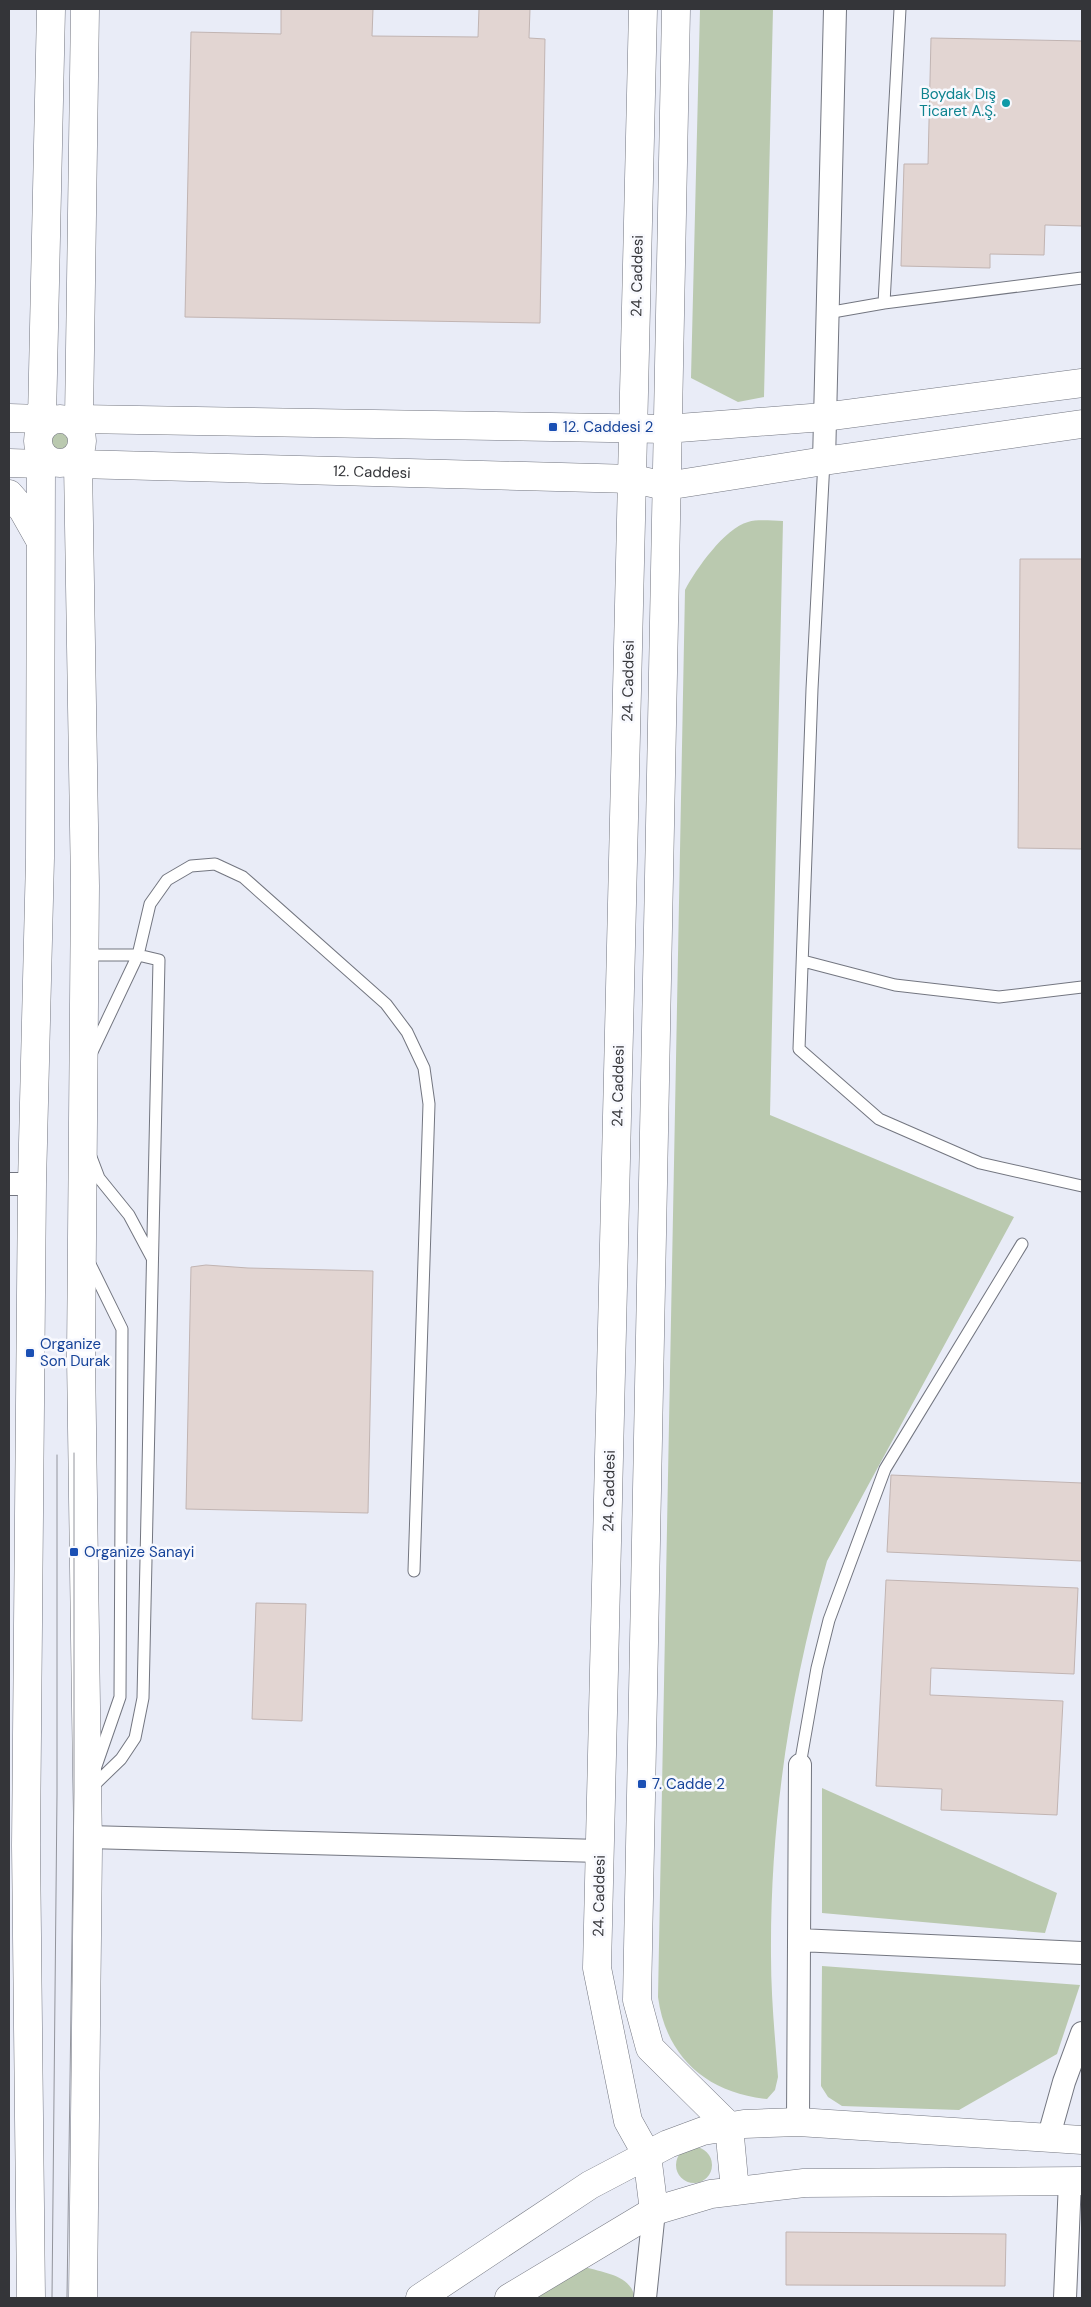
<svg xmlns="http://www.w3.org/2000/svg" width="1091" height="2307" viewBox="0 0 1091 2307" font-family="'DM Sans',sans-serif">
	<rect width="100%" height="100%" fill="#e9ecf7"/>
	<path fill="#bac9af" d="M700 9H773L764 397 738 402 691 378Z
		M46 441a14 14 0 1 1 28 0a14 14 0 1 1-28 0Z
		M783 521 770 1115 1014 1217 827 1561C790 1690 770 1821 771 1956 771 1997 775 2037 778 2077L775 2090 767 2099C707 2093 666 2057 658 1997L685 590C696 569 725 528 748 522 758 519 772 521 783 521Z
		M822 1788 1057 1893 1045 1933 822 1913Z
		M822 1966 1080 1985 1057 2054 959 2110 842 2106 828 2097 821 2086Z
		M676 2165a18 18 0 1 1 36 0a18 18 0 1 1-36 0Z
		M585 2267C604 2273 631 2275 635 2298H535Z"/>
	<path fill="#e2d5d2" stroke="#c1b4b2" d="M281 9H373L372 36 478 37 479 9H530L529 38 545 39 540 323 185 317 191 32 281 34Z
		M931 38 1082 41V226L1045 225 1044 255 990 254V268L901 266 904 164H928Z
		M1020 559H1082V849L1018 848Z
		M206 1265 248 1268 373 1271 368 1513 186 1509 191 1267Z
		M891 1475 1082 1483V1561L887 1552Z
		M886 1580 1078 1588 1074 1674 931 1668 930 1695 1063 1701 1057 1815 941 1810 942 1789 876 1786Z
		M256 1603 306 1604 302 1721 252 1719Z
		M786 2232 1006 2234 1005 2286 786 2285Z"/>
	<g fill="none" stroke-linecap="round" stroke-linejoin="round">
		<defs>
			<path id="service" d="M884 303 900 9
				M827 313 884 303 1082 278
				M824 461 812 689 799 1049 879 1119 980 1163 1082 1186
				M85 955H138L150 904 167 880 191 866 215 864 243 877 386 1004 407 1032 424 1068 429 1104 414 1571
				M803 961 895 985 999 997 1082 987
				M91 1157 99 1178 129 1215 152 1258
				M89 1262 122 1329 120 1697 95 1769
				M800 1765 817 1668 829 1620 885 1469 1022 1244
				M90 1789 121 1759 135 1738 143 1698 159 960 138 955 92 1052"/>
			<path id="minor" d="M824 461 835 9
				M9 1184H32
				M88 1837 600 1851
				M799 1940 1082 1953
				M798 2122 800 1765
				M1048 2139 1064 2082 1082 2033
				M645 2298 654 2211
				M1065 2298 1070 2181"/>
			<path id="tertiary" d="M643 9 597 1968 628 2121 647 2155 654 2211
				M676 9 637 2000 650 2048 729 2126 735 2191
				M9 418 42 419
				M79 419 85 9
				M46 424 42 419 51 9
				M666 429 824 417 1082 383
				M9 463 41 464
				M666 486 824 461 1082 424
				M420 2298 590 2185 668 2144 703 2131 744 2124 798 2122 1082 2140
				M509 2298 654 2211 711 2194 804 2183 1082 2181"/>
			<g id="secondary">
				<circle cx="60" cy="441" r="22"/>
				<path d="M75 425 79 419 666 429"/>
				<path d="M74 459 78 464 85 886 81 1357 88 1847 83 2298"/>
				<path id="s1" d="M78 464 633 479 666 486"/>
				<path d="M9 494 23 510 40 540"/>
				<path d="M31 2298 26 1845 32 1184 40 858 41 464 45 458"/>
			</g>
		</defs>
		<use href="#service" stroke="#737680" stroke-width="13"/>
		<use href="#minor" stroke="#737680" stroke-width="24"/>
		<use href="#tertiary" stroke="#737680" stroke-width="29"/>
		<use href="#secondary" stroke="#737680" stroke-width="29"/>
		<use href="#service" stroke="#fff" stroke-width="11"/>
		<use href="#minor" stroke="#fff" stroke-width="22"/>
		<use href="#tertiary" stroke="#fff" stroke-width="28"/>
		<use href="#secondary" stroke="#fff" stroke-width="28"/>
		<path stroke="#92949c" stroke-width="1" d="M52 2298 57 1794V1455
			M67 2298 74 1792V1453"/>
	</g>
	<circle fill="#0f9aa8" stroke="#f8f9fe" stroke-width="2" cx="1006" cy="103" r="5"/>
	<g fill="#1a4fb4" stroke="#f8f9fe" stroke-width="2">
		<rect x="548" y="422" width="10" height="10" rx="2.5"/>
		<rect x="25" y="1348" width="10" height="10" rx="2.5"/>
		<rect x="69" y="1547" width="10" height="10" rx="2.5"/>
		<rect x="637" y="1779" width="10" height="10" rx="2.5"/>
	</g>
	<g text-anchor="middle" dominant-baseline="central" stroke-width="5" stroke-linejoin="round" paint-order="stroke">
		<g font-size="15" fill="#0d838f" stroke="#f8f9fe" text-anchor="end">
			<text x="996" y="94">Boydak Dış<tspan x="996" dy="17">Ticaret A.Ş.</tspan></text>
		</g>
		<g font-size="15" fill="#343539" stroke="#f8f9fe">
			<text transform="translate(637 276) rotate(-89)">24. Caddesi</text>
			<text stroke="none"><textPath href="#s1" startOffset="294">12. Caddesi</textPath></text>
			<text transform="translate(628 681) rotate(-89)">24. Caddesi</text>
			<text transform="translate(618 1086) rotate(-89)">24. Caddesi</text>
			<text transform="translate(609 1491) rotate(-89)">24. Caddesi</text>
			<text transform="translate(599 1896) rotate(-89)">24. Caddesi</text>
		</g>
		<g font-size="15" fill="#164399" stroke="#f8f9fe" text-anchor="start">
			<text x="563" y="427">12. Caddesi 2</text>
			<text x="40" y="1344">Organize<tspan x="40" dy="17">Son Durak</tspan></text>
			<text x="84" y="1552">Organize Sanayi</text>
			<text x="652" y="1784">7. Cadde 2</text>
		</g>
	</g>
	<rect width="1091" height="2307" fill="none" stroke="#343539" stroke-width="20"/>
</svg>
